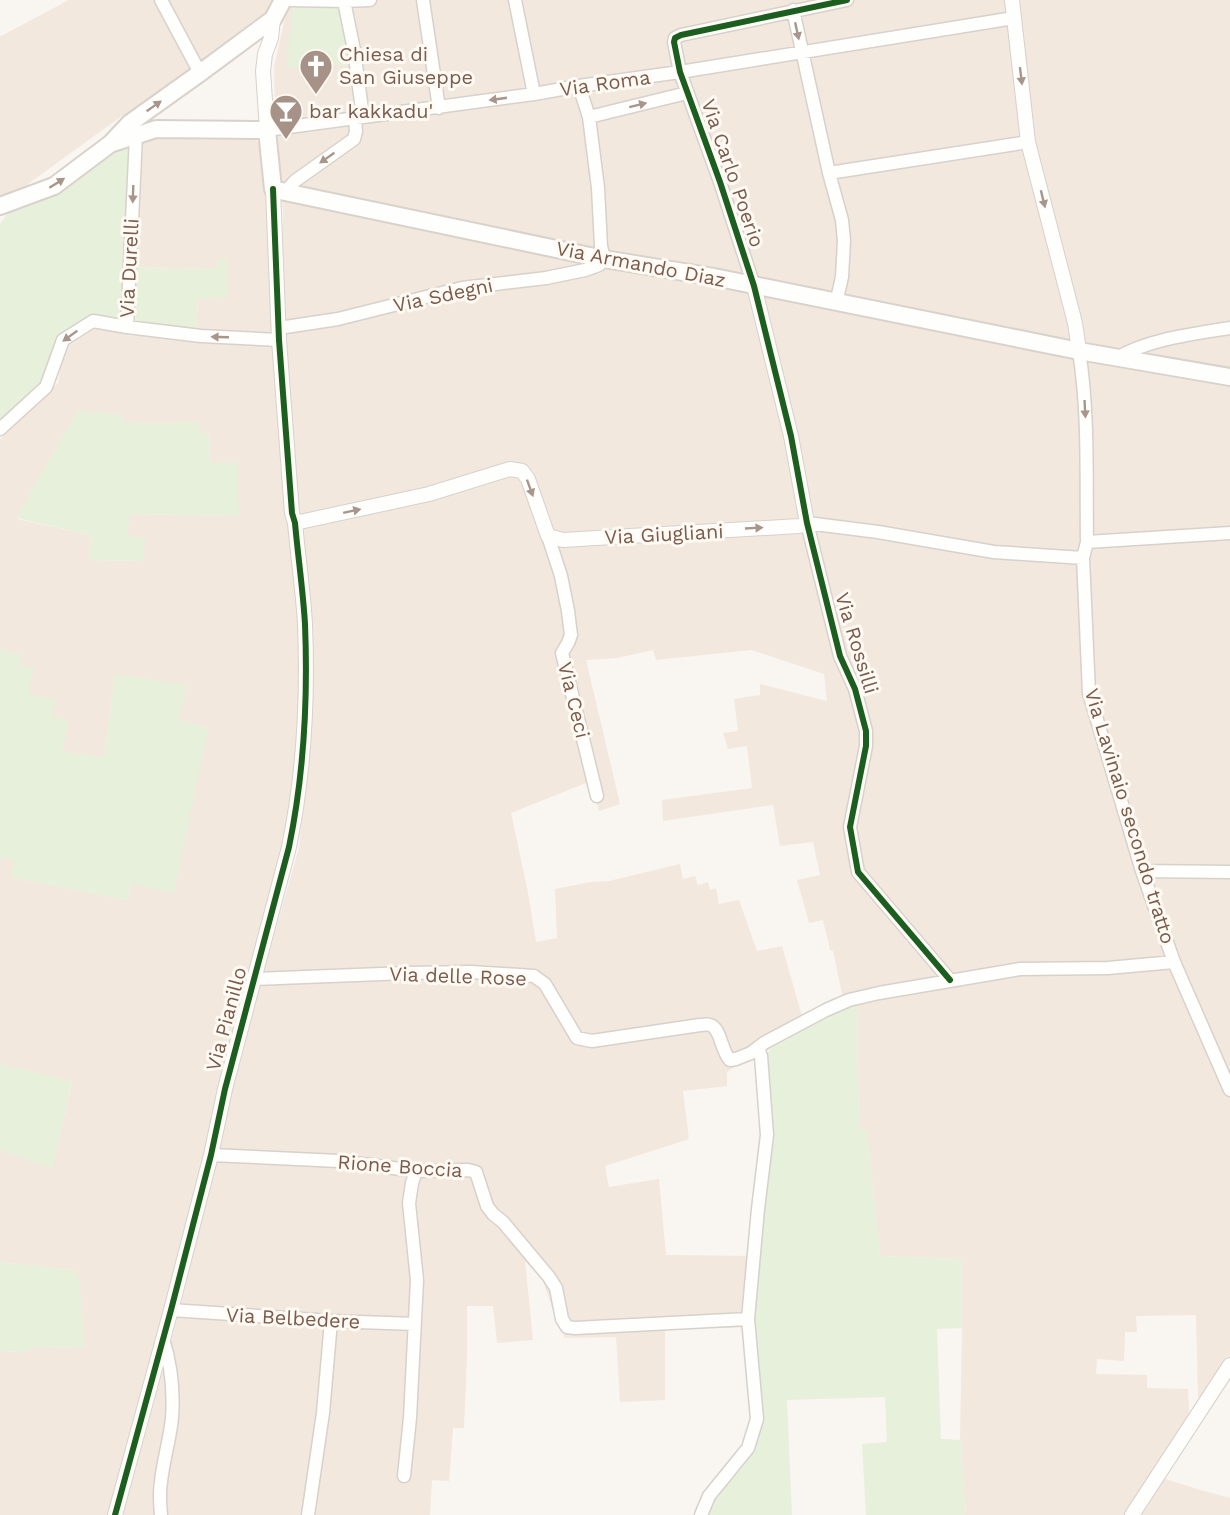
<svg xmlns="http://www.w3.org/2000/svg" width="1230" height="1515" viewBox="0 0 1230 1515" font-family="'Work Sans',sans-serif">
	<rect width="100%" height="100%" fill="#f9f5f0"/>
	<path fill="#f2e8de" fill-rule="evenodd" d="M69 0H277L267 14 156 95 119 118 83 144 24 187 0 207V36L3 35Z
		M289 0H1230V1379L1212 1404 1198 1397 1196 1315 1136 1316 1137 1332H1125L1124 1361 1097 1359 1096 1374 1147 1375V1388L1188 1389 1190 1436 1162 1478 1204 1491 1230 1498V1515H966L960 1440 962 1328 961 1259 880 1256 867 1131 859 1130 857 1005 856 995 843 998 833 951 830 950 823 920 809 923 797 880 820 875 813 842 780 846 773 805 663 821 662 800 752 788 747 746 728 749 723 733 738 731 734 699 760 695V684L827 701 824 674 751 650 656 660 653 650 617 658 586 660 620 804 599 811 591 781 511 813 528 893 536 942 557 938 555 889 591 882 609 881 680 864 683 879 695 876 698 885 708 882 710 890 716 888 719 904 739 900 757 951 782 946 805 1027 770 1049 746 1060 727 1072V1086L683 1091 689 1139 605 1166 609 1187 659 1179 666 1255 760 1256 753 1327 665 1329V1400L620 1402 616 1337 565 1338 557 1322 543 1281 525 1261 533 1340 497 1343 493 1306H467V1355L464 1428H453L449 1481 432 1480 430 1515H123L182 1301 237 1064 299 848 306 780 293 485 283 317V211L275 112 274 67Z
		M143 139H256L258 142 261 148 265 172 275 336 196 331 198 299 217 269 137 267Z
		M95 329 125 330 126 335 276 344 299 616 303 696 288 828 265 924 111 1515H0V1351L23 1352 36 1347 85 1348 74 1270 0 1262V1150L52 1167 72 1082 0 1064V857L15 860 11 877 127 900 131 883 208 728 179 720 115 675 104 757 61 752 53 717 29 695 19 666 21 656 0 649V439L58 383 61 364 70 345ZM123 416V423L200 422V433H208L210 463 239 516 129 514 127 537 144 538 143 561 89 560 91 535 17 519Z"/>
	<path fill="#e7f0db" d="M293 6H339L350 65 287 68Z
		M132 141 124 322 92 316 58 337 42 386 0 424V224L13 206 110 149Z
		M227 259V297L198 299 196 331 135 324 137 267 216 269 217 260Z
		M78 410 123 415V423L200 422V433H208L210 462 237 463 239 516 129 514 128 536 145 538 143 561 89 560 91 535 16 518Z
		M0 649 22 656 19 666 33 667 29 695 56 699 53 717 69 720 62 752 104 757 115 674 186 685 179 720 208 728 174 893 131 883 127 900 11 877 14 860 0 857Z
		M857 1005 859 1130H867L880 1256 961 1259 962 1328 937 1329 941 1439 960 1440 966 1515H866L862 1444 887 1442 885 1397 787 1400 792 1515H708C715 1492 735 1479 748 1460 756 1450 759 1436 762 1424L753 1327 761 1236 773 1135 767 1055 770 1049C798 1032 826 1015 857 1005Z
		M0 1064 72 1081 52 1168 0 1150Z
		M0 1262 74 1270 79 1280 85 1348 36 1347 23 1352 0 1351Z"/>
	<g fill="none" stroke-linecap="round" stroke-linejoin="round">
		<defs>
			<path id="minor" d="M161 0 200 73
				M290 0 344 1 370 0
				M423 0 439 108
				M515 0 534 94
				M344 1 354 50 363 117
				M793 10 829 173 842 220 844 241 842 277 836 303
				M589 117 687 93
				M267 130 534 94 579 86 680 72 1014 18
				M829 173 1028 142
				M285 192 295 181 354 139 356 131 355 119
				M754 286 720 182 680 72 674 42 675 38 681 35 847 0
				M127 327 201 336 279 340
				M279 328 338 319 462 288 546 278 585 270 599 265 604 259 601 246 598 188 589 117 579 86
				M1079 351C1089 414 1086 478 1087 542L1083 558 1089 693 1142 871 1174 962 1230 1090
				M1117 358C1148 339 1194 334 1230 328
				M0 429 46 387 63 340 93 321 127 327 136 136
				M548 536 561 576 568 611 571 635 568 643 562 653 597 796
				M1087 542 1230 533
				M1142 871 1230 872
				M253 979 407 973 471 972 534 976 545 984 577 1038 592 1041 700 1025C703 1025 707 1024 710 1025 721 1028 721 1051 730 1060L736 1059 751 1053 764 1043 826 1010 849 1000 879 993 1020 969 1108 968 1174 962
				M950 980 858 872 850 827 866 746V731L855 689 840 656 807 523 878 532 994 552 1083 558
				M211 1155 339 1161 416 1171 468 1170 476 1172 487 1206 493 1214 503 1222 549 1277 556 1288 562 1319 567 1327 575 1328 748 1319
				M171 1310 331 1321 415 1324
				M404 1476 410 1418 417 1280 409 1203 412 1183 416 1171
				M161 1515C160 1504 159 1493 161 1482 163 1461 170 1439 172 1418 174 1391 171 1364 163 1339
				M308 1515 323 1413 331 1321
				M701 1515 709 1496 748 1448 757 1419 748 1319 758 1209 767 1135 761 1056 758 1048"/>
			<path id="tertiary" d="M1012 0 1028 142 1075 323 1079 351
				M267 130 263 71 265 54 271 38 273 19
				M295 523 429 494 510 469 522 471 528 479 548 536 563 540 799 526 807 523 791 436 754 286
				M115 1515 171 1310 211 1155 225 1089 289 847C304 774 308 698 305 624 303 590 298 557 295 523L292 513 279 340 273 189
				M1132 1515 1230 1365"/>
			<path id="secondary" d="M112 142 130 123 200 73 273 19 283 0
				M0 206 54 186 110 144 156 129 267 130 273 189 285 192 604 259 714 277 1079 351 1230 377"/>
		</defs>
		<use href="#minor" stroke="#d7d1cb" stroke-width="15"/>
		<use href="#tertiary" stroke="#d7d1cb" stroke-width="16"/>
		<use href="#secondary" stroke="#d9d2cb" stroke-width="20"/>
		<use href="#minor" stroke="#fefefd" stroke-width="12"/>
		<use href="#tertiary" stroke="#fefefd" stroke-width="14"/>
		<use href="#secondary" stroke="#fefefd" stroke-width="16"/>
		<defs>
			<path id="cycleway" d="M847 0 681 35 675 38 674 42 680 72 720 182 754 286 791 436 807 523 840 656 855 689 866 731V746L850 827 858 872 950 980
				M115 1515 171 1310 211 1155 225 1089 289 847C304 774 308 698 305 624 303 590 298 557 295 523L292 513 279 340 273 189"/>
		</defs>
		<use href="#cycleway" stroke="#fffaf3" stroke-width="10"/>
		<use href="#cycleway" stroke="#1b5e20" stroke-width="6"/>
	</g>
	<defs><path id="oneway-solid" d="M-6-.8H1V-3.2L6.5 0L1 3.2V.8H-6Z" transform="scale(1.5)"/></defs>
	<g fill="#a8958b">
		<use href="#oneway-solid" transform="translate(797 31) rotate(78)"/>
		<use href="#oneway-solid" transform="translate(1021 76) rotate(83)"/>
		<use href="#oneway-solid" transform="translate(498 99) rotate(172)"/>
		<use href="#oneway-solid" transform="translate(638 105) rotate(-14)"/>
		<use href="#oneway-solid" transform="translate(154 106) rotate(-35)"/>
		<use href="#oneway-solid" transform="translate(327 158) rotate(145)"/>
		<use href="#oneway-solid" transform="translate(57 183) rotate(-32)"/>
		<use href="#oneway-solid" transform="translate(133 194) rotate(92)"/>
		<use href="#oneway-solid" transform="translate(1043 199) rotate(76)"/>
		<use href="#oneway-solid" transform="translate(70 336) rotate(144)"/>
		<use href="#oneway-solid" transform="translate(220 337) rotate(-178)"/>
		<use href="#oneway-solid" transform="translate(1085 409) rotate(87)"/>
		<use href="#oneway-solid" transform="translate(530 488) rotate(70)"/>
		<use href="#oneway-solid" transform="translate(352 511) rotate(-12)"/>
		<use href="#oneway-solid" transform="translate(754 528) rotate(-3)"/>
	</g>
	<defs>
		<symbol id="church-pin" viewBox="-11 -11 22 30"><path d="M0 17L-7.5 6A9.5 9.5 0 1 1 7.5 6Z" fill="#a69286" stroke="#fffaf3"/><path d="M-1.2-6h2.4v3.5h3.3v2.4h-3.3V6h-2.4V-.1h-3.3v-2.4h3.3Z" fill="#fff"/></symbol>
		<symbol id="bar-pin" viewBox="-11 -11 22 30"><path d="M0 17L-7.5 6A9.5 9.5 0 1 1 7.5 6Z" fill="#a69286" stroke="#fffaf3"/><path d="M-6-5H6L.8 .8V4.5H3.5V6h-7V4.5H-.8V.8Z" fill="#fff"/></symbol>
	</defs>
	<g fill-rule="evenodd">
		<use href="#church-pin" x="297" y="47" width="38" height="52"/>
		<use href="#bar-pin" x="267" y="92" width="38" height="52"/>
	</g>
	<g text-anchor="middle" dominant-baseline="central" stroke-width="6" stroke-linejoin="round" paint-order="stroke">
		<g font-size="20" fill="#7a5c4d" stroke="#fffaf3" text-anchor="start">
			<text x="339" y="54">Chiesa di<tspan x="339" dy="23">San Giuseppe</tspan></text>
			<text x="309" y="111">bar kakkadu'</text>
		</g>
		<g font-size="20" fill="#7a5c4d" stroke="#fffaf3">
			<text transform="translate(605 83) rotate(-8)">Via Roma</text>
			<text transform="translate(733 173) rotate(71)">Via Carlo Poerio</text>
			<text transform="translate(641 264) rotate(11)">Via Armando Diaz</text>
			<text transform="translate(129 268) rotate(-87)">Via Durelli</text>
			<text transform="translate(443 295) rotate(-12)">Via Sdegni</text>
			<text transform="translate(664 534) rotate(-3)">Via Giugliani</text>
			<text transform="translate(857 643) rotate(73)">Via Rossilli</text>
			<text transform="translate(574 700) rotate(76)">Via Ceci</text>
			<text transform="translate(1130 816) rotate(73)">Via Lavinaio secondo tratto</text>
			<text transform="translate(458 976) rotate(2)">Via delle Rose</text>
			<text transform="translate(226 1019) rotate(-75)">Via Pianillo</text>
			<text transform="translate(400 1166) rotate(4)">Rione Boccia</text>
			<text transform="translate(293 1318) rotate(3)">Via Belbedere</text>
		</g>
	</g>
</svg>
